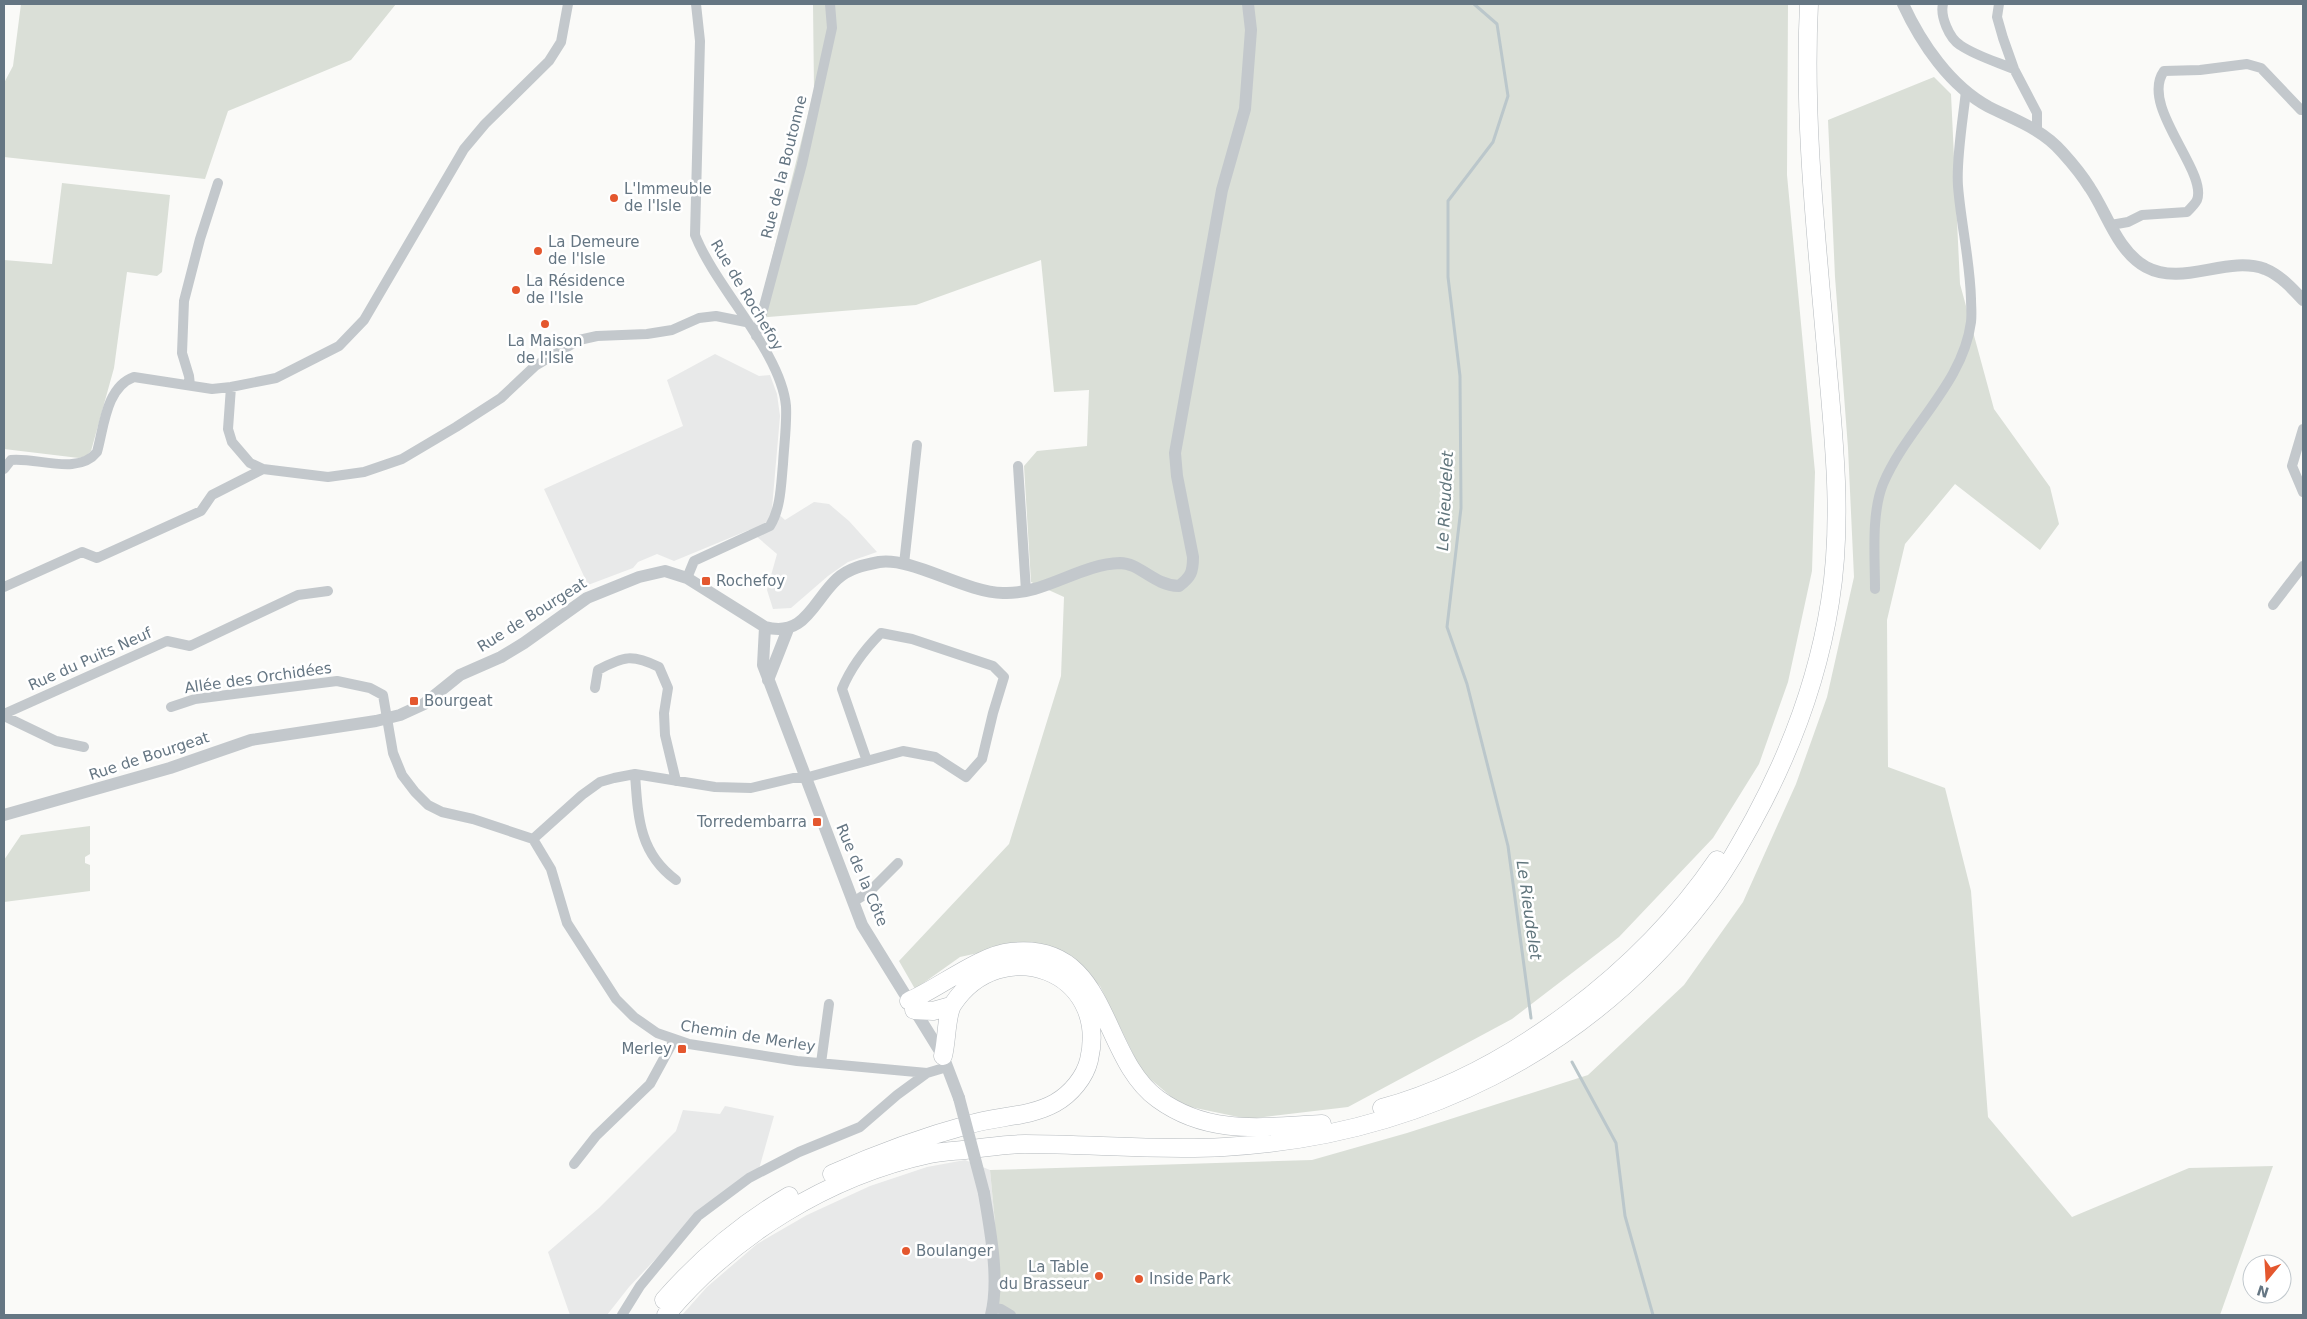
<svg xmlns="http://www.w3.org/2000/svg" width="2307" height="1319" viewBox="0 0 2307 1319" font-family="'DejaVu Sans',sans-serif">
	<rect width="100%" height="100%" fill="#fafaf8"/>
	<path fill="#e8e9e9" d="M715 354 759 376 770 375 777 394 780 416 772 508 785 520 814 502 829 504 849 521 877 552 848 562 828 576 791 608 773 609 767 590 777 554 749 530 674 561 657 554 638 562 633 568 588 585 544 489 683 426 667 380Z
		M725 1106 774 1116 759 1169 688 1225 629 1287 607 1315H570L548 1252 599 1208 676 1131 683 1110 720 1114Z
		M965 1160 990 1170 995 1223 989 1315H682L707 1287 757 1244 807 1215 870 1186 927 1167Z"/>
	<path fill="#dadfd7" d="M21 4H396L351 60 228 111 205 179 4 157V83L13 66Z
		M813 4H1788L1787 175 1815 472 1812 571 1788 682 1759 764 1713 838 1619 937 1512 1019 1348 1107 1248 1119 1181 1105 1142 1072 1100 986 1063 954 1019 944 960 957 915 989 899 961 1009 844 1061 676 1064 597 1031 582 1024 466 1037 451 1087 446 1089 390 1054 392 1041 260 916 305 757 318 814 90Z
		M1934 77 1951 94 1960 284 1994 409 2050 487 2059 524 2040 550 1955 484 1905 544 1887 620 1888 767 1945 788 1971 891 1988 1117 2072 1217 2189 1168 2273 1166 2220 1315H989L995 1223 990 1170 1312 1160 1407 1133 1588 1075 1684 985 1743 902 1796 784 1827 697 1854 577 1848 448 1835 277 1828 120Z
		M62 183 170 195 162 272 157 276 127 272 114 368 91 451 86 456 79 458 4 449V260L52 264Z
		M90 826V854L85 857V863L90 865V891L4 902V860L21 835Z"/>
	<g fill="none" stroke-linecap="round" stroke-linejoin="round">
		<path stroke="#bbc7cb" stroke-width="3" d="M1474 4 1497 24 1508 96 1493 142 1448 201V277L1460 376 1461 508 1447 627 1467 684 1508 846 1531 1018
			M1572 1062 1616 1143 1625 1216 1653 1315"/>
		<defs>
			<path id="trunk" d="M909 1001C939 988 980 955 1011 952 1110 941 1099 1057 1158 1099 1209 1136 1263 1127 1322 1124
				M914 1010 933 1011 951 1006
				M1382 1108C1510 1073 1643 969 1717 860
				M832 1174C877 1154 923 1137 971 1124 998 1116 1030 1117 1055 1103 1071 1094 1085 1077 1089 1060 1110 970 1001 932 953 1004 946 1014 947 1042 943 1056
				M664 1300C700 1259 741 1224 789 1196
				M666 1315C733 1235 828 1176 930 1154 944 1151 959 1151 972 1149 990 1147 1007 1144 1025 1144 1091 1144 1158 1151 1224 1147 1416 1136 1586 1053 1704 899 1723 875 1739 846 1754 819 1791 751 1818 678 1830 602 1843 521 1834 441 1827 361 1817 242 1803 123 1809 4"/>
		</defs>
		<use href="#trunk" stroke="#b4b9bd" stroke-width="19"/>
		<path stroke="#c3c8cc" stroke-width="10" d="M1943 4C1940 16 1949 38 1960 45 1976 56 1997 62 2014 69
			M1999 4 1997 17 2003 38 2014 69 2037 113V129
			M2111 225 2128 222 2142 215 2187 212C2190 209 2195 204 2197 200 2208 171 2139 106 2164 71L2200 70 2247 64 2261 68 2301 110H2303
			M756 336 802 164 832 28 830 4
			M190 385 189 376 182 353 184 301 200 239 218 183
			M231 387 228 429 232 442 250 463 263 469 328 477 364 472 402 459 456 427 501 398 535 366 579 340 597 336 647 334 672 330 699 318 716 316 746 322
			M2303 429 2292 466 2303 492
			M1018 466 1026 591
			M4 469 11 460C37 457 78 476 97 452 104 427 106 387 134 377L212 389 231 387 276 378 339 346 364 320 464 149 485 124 549 61 561 42 568 4
			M904 564 917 445
			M687 578 694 561 770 526C781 508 781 484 783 464 784 445 787 425 786 406 781 352 716 288 695 235L700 41 696 4
			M4 587 82 552 97 558 201 511 212 495 263 469
			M1875 589C1875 557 1871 514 1883 484 1907 427 1963 384 1971 322 1972 314 1971 306 1971 299 1970 261 1961 224 1958 186 1956 159 1963 119 1966 91
			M2273 605 2303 566
			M595 688 598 670C624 656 632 654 659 667L668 688 664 713 665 735 676 781
			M171 707 195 699 337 681 370 688 383 695 393 753 402 775 415 792 428 805 442 812 473 819 533 839 551 869 567 923 616 999 634 1017 657 1033 689 1044 797 1061 927 1073 947 1067
			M4 714 167 641 190 646 298 595 328 591
			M4 716 56 741 84 747
			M635 774C638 817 639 853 676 880
			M533 839 582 795 600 782 614 778 635 774 715 787 751 788 793 778H805L903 751 935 757 966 777 982 759 993 713 1004 677 993 666 912 639 881 633C864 650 851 667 842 689L867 761
			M853 902 869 892 898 863
			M821 1063 829 1004
			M574 1164 596 1136 650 1084 674 1040
			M993 1308 1001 1309 1011 1315
			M622 1315 640 1286 698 1216 749 1178 799 1152 860 1127 897 1095 927 1073"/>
		<path stroke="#c3c8cc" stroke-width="12" d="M1903 4C1921 43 1950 86 1989 107 2015 120 2042 129 2062 152 2072 163 2082 175 2090 188 2107 213 2117 251 2146 267 2183 287 2227 255 2265 269 2280 275 2293 289 2303 300
			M765 627 763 665 862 925 943 1056 959 1098
			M768 680 788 629
			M4 815 170 768 251 740 376 721 400 715 424 704 460 675 501 657 524 643 587 598 639 577 665 571 687 578 765 627C805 638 813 601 837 579 849 568 864 565 879 562 913 557 964 592 1003 593 1044 595 1080 564 1120 563 1140 563 1153 585 1179 586 1191 577 1193 572 1193 557L1177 476 1175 453 1222 190 1245 109 1251 30 1248 4
			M984 1193C990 1230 1000 1279 991 1315"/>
		<use href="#trunk" stroke="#fff" stroke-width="18"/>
		<path stroke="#c3c8cc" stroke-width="12" d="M959 1098 984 1193"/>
	</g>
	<g fill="#e4572e" stroke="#fff" stroke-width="2">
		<circle cx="614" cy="198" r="5"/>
		<circle cx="538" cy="251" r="5"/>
		<circle cx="516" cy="290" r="5"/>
		<circle cx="545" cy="324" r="5"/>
		<rect x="701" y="576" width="10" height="10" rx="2.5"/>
		<rect x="409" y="696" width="10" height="10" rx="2.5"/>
		<rect x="812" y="817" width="10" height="10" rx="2.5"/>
		<rect x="677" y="1044" width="10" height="10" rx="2.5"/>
		<circle cx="906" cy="1251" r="5"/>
		<circle cx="1099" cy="1276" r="5"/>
		<circle cx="1139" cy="1279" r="5"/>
	</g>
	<g text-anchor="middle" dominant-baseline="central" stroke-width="5" stroke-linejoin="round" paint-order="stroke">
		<g font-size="15" fill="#657683" stroke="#fff">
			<text transform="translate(784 167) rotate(-76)">Rue de la Boutonne</text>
			<text transform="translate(747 295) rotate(59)">Rue de Rochefoy</text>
			<text transform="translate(532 615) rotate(-32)">Rue de Bourgeat</text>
			<text transform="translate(90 659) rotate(-24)">Rue du Puits Neuf</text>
			<text transform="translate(258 678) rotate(-8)">Allée des Orchidées</text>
			<text transform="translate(149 756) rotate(-18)">Rue de Bourgeat</text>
			<text transform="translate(862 875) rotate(67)">Rue de la Côte</text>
			<text transform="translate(748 1036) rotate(9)">Chemin de Merley</text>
		</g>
		<g font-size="15" fill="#657683" stroke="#fff" text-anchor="start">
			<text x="624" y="189">L'Immeuble<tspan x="624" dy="17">de l'Isle</tspan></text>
			<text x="548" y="242">La Demeure<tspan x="548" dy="17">de l'Isle</tspan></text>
			<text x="526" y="281">La Résidence<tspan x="526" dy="17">de l'Isle</tspan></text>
			<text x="545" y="341" text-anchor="middle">La Maison<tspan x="545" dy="17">de l'Isle</tspan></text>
			<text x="716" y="581">Rochefoy</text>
			<text x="424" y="701">Bourgeat</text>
			<text x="807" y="822" text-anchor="end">Torredembarra</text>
			<text x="672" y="1049" text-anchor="end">Merley</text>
			<text x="916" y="1251">Boulanger</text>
			<text x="1089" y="1267" text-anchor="end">La Table<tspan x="1089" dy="17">du Brasseur</tspan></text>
			<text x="1149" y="1279">Inside Park</text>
		</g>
		<g font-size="16" font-style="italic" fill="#60757c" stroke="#fff">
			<text transform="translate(1445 501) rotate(-87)">Le Rieudelet</text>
			<text transform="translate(1529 910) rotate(82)">Le Rieudelet</text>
		</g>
	</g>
	<rect width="2307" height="1319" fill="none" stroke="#657683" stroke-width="10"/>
	<g transform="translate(2267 1279) rotate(198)"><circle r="24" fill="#ffffff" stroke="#c1c8cd"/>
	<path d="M0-4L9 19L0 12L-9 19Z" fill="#e4572e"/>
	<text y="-8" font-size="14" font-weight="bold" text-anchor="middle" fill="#657683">N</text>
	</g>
</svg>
